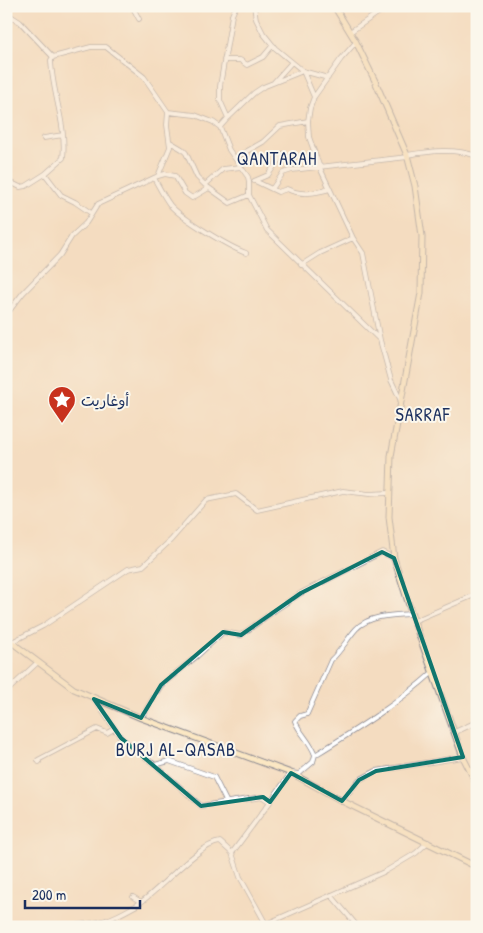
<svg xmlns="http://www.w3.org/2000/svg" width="483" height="933" viewBox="0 0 483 933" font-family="'Patrick Hand','Playpen Sans Arabic',sans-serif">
	<rect width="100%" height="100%" fill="#fbf7ec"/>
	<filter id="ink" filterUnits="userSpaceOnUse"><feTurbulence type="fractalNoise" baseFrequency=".02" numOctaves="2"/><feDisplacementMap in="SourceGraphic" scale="10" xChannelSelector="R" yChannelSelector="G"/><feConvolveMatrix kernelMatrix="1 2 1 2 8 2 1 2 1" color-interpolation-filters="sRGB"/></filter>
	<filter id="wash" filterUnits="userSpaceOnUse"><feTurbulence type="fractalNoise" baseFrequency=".0096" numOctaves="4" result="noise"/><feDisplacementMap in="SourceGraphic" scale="20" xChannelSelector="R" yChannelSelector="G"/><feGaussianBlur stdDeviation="1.12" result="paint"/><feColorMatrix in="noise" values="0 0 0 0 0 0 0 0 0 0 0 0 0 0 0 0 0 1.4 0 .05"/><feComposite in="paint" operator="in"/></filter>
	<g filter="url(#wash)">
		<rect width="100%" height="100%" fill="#f4dcc0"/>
	</g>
	<g filter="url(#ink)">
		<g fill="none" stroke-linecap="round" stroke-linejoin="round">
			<defs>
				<path id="minor" d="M132 6 139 19
					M254 6 256 19 263 33 275 48 303 71 314 97
					M6 13 20 22 53 57 91 47H106L144 77 168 112 195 115 213 122 220 127 229 150 248 177 249 182V195L267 230 380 340 391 380 401 401
					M350 32 388 6
					M356 42 341 59 314 97 310 108 308 121 309 137 320 168 353 238 363 253 380 340
					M224 60H240L247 65 263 57 273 45
					M274 82 291 63
					M228 118 220 100V86L232 15 236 6
					M220 127 228 118 254 93 263 87 303 71 328 78
					M44 138 63 135
					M170 142 182 149 186 153 197 177 205 185 230 203 249 195
					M407 155C431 151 454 148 477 156
					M235 158 263 142 280 126 308 121
					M45 174 63 158C67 125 52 93 51 60L53 57
					M158 176 165 174 175 176 185 193 192 198 209 188
					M154 178C159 187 164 197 170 205 181 218 229 247 246 253
					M6 180 20 187 26 186 45 174 61 195 75 202 91 213
					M254 181 268 175 283 154
					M255 181 278 192 287 189C302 196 314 193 330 189
					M205 185 223 169 241 167
					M272 189 283 173 292 170 408 157
					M301 265 320 253 353 238
					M6 315 23 293 60 255 72 236 86 223 98 204 158 176 170 147 167 125 168 112
					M414 621 477 594
					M6 645 43 626 128 569 143 566 171 540 206 500 236 494 257 510 343 491 369 494 388 493
					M6 692 38 662
					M94 699 121 738 155 765 201 806 263 797 270 802 291 773 299 774 313 762 315 755C354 731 399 703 433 672
					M141 718 161 685 197 656 223 632 241 635 275 610 301 593 382 552 394 558
					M315 755C311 742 300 734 295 721L300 716 307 714 331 660C341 651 347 639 356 629 369 615 394 615 412 614
					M39 762 38 760 97 729 107 733 114 729
					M155 765 169 761 214 777 227 803
					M342 801 359 780 376 771 463 757
					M331 895 358 927
					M133 897 141 902
					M266 924 386 871 416 853 428 842
					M267 926 240 877 232 853 270 802
					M56 927C72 925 91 925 106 920 116 917 128 910 137 905 158 892 198 844 220 842L232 853"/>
				<path id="tertiary" d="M455 732 477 722"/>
				<path id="secondary" d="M334 6 356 42 375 81 407 155 415 186 422 236 421 293 391 456 389 517 394 558 414 621 463 757 477 785
					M6 638 74 689 141 718 291 773 342 801 477 867"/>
			</defs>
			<use href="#minor" stroke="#88868f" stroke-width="5.5"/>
			<use href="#tertiary" stroke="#88868f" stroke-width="6"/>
			<use href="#secondary" stroke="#88868f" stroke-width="7"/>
			<use href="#minor" stroke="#fff" stroke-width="4"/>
			<use href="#tertiary" stroke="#fff" stroke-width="4.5"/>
			<use href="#secondary" stroke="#fbe7c3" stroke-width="5"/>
		</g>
	</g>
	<path d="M0 0H483V933H0ZM382 552 394 558 463 757 376 771 359 780 342 801 291 773 270 802 263 797 201 806 121 738 94 699 141 718 161 685 223 632 241 635 301 593Z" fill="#f4dcc0" fill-opacity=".55" fill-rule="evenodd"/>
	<path fill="none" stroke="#0f766e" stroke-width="4" stroke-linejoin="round" d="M382 552 394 558 463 757 376 771 359 780 342 801 291 773 270 802 263 797 201 806 121 738 94 699 141 718 161 685 223 632 241 635 301 593Z"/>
	<defs>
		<symbol id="sight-pin" viewBox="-11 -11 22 30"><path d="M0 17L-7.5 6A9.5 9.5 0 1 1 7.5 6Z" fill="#c8321e" stroke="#fbf7ec"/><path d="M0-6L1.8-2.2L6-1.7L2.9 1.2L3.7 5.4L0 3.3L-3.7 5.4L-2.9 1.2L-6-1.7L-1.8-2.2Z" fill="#fff"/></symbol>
	</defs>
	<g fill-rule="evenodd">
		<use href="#sight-pin" x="46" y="384" width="32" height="43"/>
	</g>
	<g text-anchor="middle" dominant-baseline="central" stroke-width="4" stroke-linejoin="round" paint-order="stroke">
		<g font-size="15" fill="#1b2f5e" stroke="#fbf7ec" text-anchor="start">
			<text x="81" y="400">أوغاريت</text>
		</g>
		<g font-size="18" letter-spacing="1" fill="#1b2f5e" stroke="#fbf7ec">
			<text x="277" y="158">QANTARAH</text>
			<text x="423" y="414">SARRAF</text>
			<text x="176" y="749">BURJ AL-QASAB</text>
		</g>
	</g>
	<rect width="483" height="933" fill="none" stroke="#fbf7ec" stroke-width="25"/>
	<path d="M25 900v8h115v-8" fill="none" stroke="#1b2f5e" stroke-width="2.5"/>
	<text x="32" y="900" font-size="15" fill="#1b2f5e" stroke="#fbf7ec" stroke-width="4" paint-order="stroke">200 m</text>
</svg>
